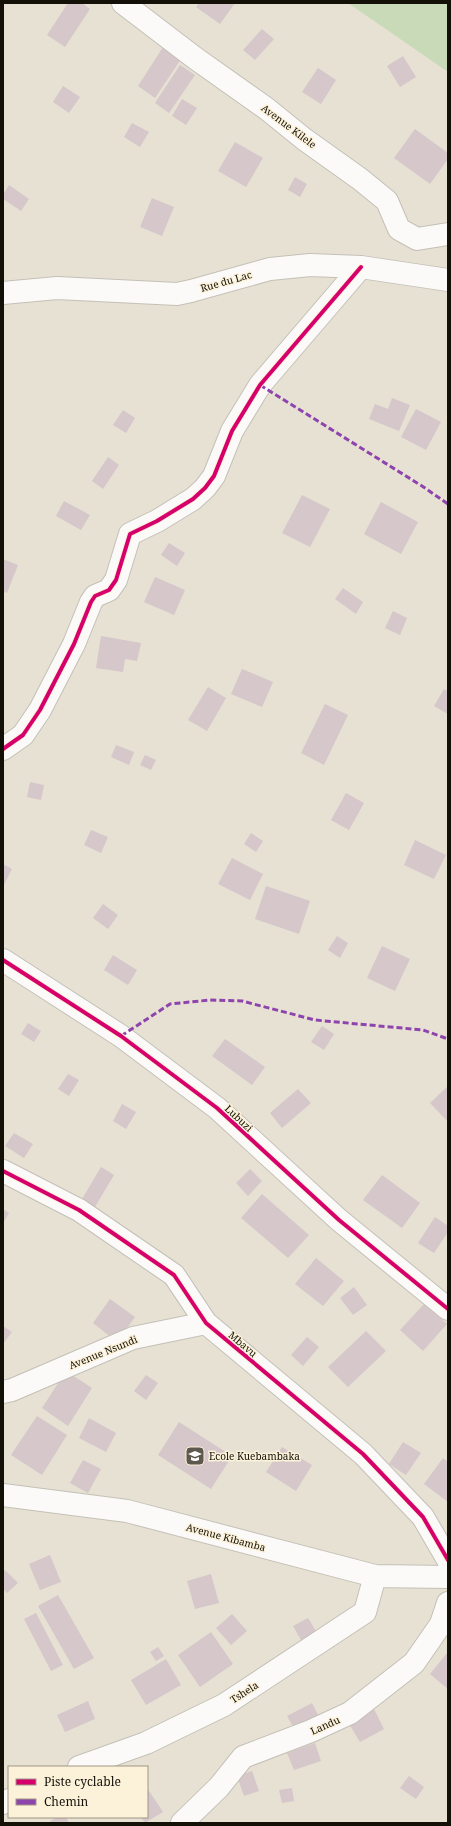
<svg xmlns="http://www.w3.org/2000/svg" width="451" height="1826" viewBox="0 0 451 1826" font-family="'Noto Serif',serif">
	<rect width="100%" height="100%" fill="#e7e1d4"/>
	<path fill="#c8dab8" d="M348 3H448V72Z"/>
	<path fill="#d5c7ca" d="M68 3H82L90 9 65 47 47 35Z
		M199 3H235L220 24 196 7Z
		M262 29 274 39 255 60 243 50Z
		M163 47 181 59 155 98 138 86Z
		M403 56 416 77 400 87 387 66Z
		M180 65 195 75 169 113 155 103Z
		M318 68 336 80 321 104 302 92Z
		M63 86 80 97 69 113 53 102Z
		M182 99 197 108 186 125 172 116Z
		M132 123 149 132 140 147 124 137Z
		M415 129 448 153V159L430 184 394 158Z
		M235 142 263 158 246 187 218 171Z
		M295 177 307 184 300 197 288 190Z
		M9 185 29 199 21 211 3 199V195Z
		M152 198 174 207 162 236 140 227Z
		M392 398 410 405 399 431 369 419 375 404 388 409Z
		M416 409 441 422 426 450 401 437Z
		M123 410 135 418 126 433 113 425Z
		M108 457 119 465 103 489 92 481Z
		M302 495 330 509 310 547 282 533Z
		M64 501 90 515 81 530 56 516Z
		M381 502 418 522 401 554 364 534Z
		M169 543 185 553 177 566 161 555Z
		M3 559 18 565 7 593 3 591Z
		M155 577 185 590 174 615 144 602Z
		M343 588 363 602 356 614 335 599Z
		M393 611 407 618 400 635 385 628Z
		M101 636 141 643 137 661 125 659 123 672 96 668Z
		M242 669 273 682 262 707 231 694Z
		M208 687 226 698 207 731 188 720Z
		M444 689 448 691V714L434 706Z
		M325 704 348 715 324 765 301 753Z
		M116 745 134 752 129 765 111 757Z
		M145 755 156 760 151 770 140 765Z
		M30 782 44 785 41 800 27 797Z
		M346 793 364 803 349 830 331 820Z
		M91 830 108 837 101 853 84 845Z
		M251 833 263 841 256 852 244 844Z
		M415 840 446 855 434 879 404 865Z
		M232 858 263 874 250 900 218 884Z
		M3 864 12 869 3 887Z
		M266 886 310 901 299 934 255 919Z
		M103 904 118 915 108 929 93 918Z
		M337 936 348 943 340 958 328 950Z
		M382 946 410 959 395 991 367 978Z
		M113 955 137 970 128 985 104 970Z
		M28 1023 41 1031 34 1042 21 1034Z
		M322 1026 334 1034 324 1050 311 1042Z
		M225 1039 265 1067 252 1085 212 1056Z
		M68 1074 79 1080 69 1096 58 1089Z
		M448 1086V1122L430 1103Z
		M298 1089 311 1103 282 1128 270 1113Z
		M122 1104 136 1112 126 1129 113 1121Z
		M14 1133 33 1144 24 1158 5 1146Z
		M101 1167 114 1175 92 1212 79 1204Z
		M250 1169 262 1181 248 1196 236 1183Z
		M382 1175 420 1203 402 1228 363 1200Z
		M262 1194 309 1235 288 1258 241 1218Z
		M3 1209 9 1213 3 1223Z
		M435 1217 448 1226V1232L434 1253 418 1243Z
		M316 1258 344 1281 323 1306 295 1284Z
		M354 1287 367 1305 353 1315 340 1298Z
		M110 1299 135 1317 117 1342 93 1323Z
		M424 1304 447 1324 423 1351 400 1330Z
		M3 1326 12 1332 3 1344Z
		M366 1331 386 1351 348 1387 328 1367Z
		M307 1337 319 1347 303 1366 291 1355Z
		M66 1371 92 1388 68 1426 42 1408Z
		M146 1375 158 1383 146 1400 134 1391Z
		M37 1416 67 1435 42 1475 11 1455Z
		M89 1418 116 1433 106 1452 79 1438Z
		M179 1422 232 1456 211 1489 158 1455Z
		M403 1442 421 1453 406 1475 389 1464Z
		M282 1447 312 1465 296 1491 266 1472Z
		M443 1458 448 1462V1502L424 1484Z
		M83 1460 101 1469 88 1493 70 1483Z
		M50 1555 61 1582 40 1590 29 1564Z
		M5 1570 18 1583 7 1593 3 1589V1573Z
		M211 1574 219 1603 195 1609 187 1581Z
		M58 1595 94 1658 74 1669 38 1606Z
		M36 1613 63 1665 51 1671 24 1619Z
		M232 1614 247 1631 231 1645 216 1628Z
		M308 1618 319 1636 304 1645 293 1626Z
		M211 1632 233 1664 200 1687 178 1655Z
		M158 1647 164 1656 156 1661 150 1652Z
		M447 1653 448 1654V1689L430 1674Z
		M166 1659 181 1685 146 1705 131 1680Z
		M88 1701 95 1719 65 1732 57 1715Z
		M312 1703 320 1719 296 1732 287 1716Z
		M374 1709 384 1729 360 1742 348 1722Z
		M315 1743 321 1761 294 1770 287 1753Z
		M252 1771 259 1791 244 1796 237 1776Z
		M409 1776 424 1787 416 1799 400 1788Z
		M147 1788 163 1812 145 1823 141 1817H147Z
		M292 1788 294 1801 282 1803 279 1790Z
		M58 1817H66L69 1823H52L50 1821Z"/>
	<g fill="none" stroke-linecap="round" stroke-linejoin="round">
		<defs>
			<path id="street" d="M123 3 195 58 267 109 304 139 360 179 387 201 399 229 417 239 448 234
				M3 293 57 288 177 294 191 291 270 269 310 265 361 267 448 280
				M3 749 23 735 40 710 74 644 91 602 95 596 109 590 116 580 130 534 157 521 193 499 205 488 214 476 232 431 260 385 361 267
				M3 960 121 1036 217 1108 339 1220 448 1309
				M3 1171 79 1210 174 1275 206 1323 363 1454 423 1517 448 1560
				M3 1392 12 1390 133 1338 206 1323
				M3 1495 127 1511 375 1576 448 1577
				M79 1767 146 1743 224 1705 365 1612 375 1576
				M3 1803 9 1800
				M182 1823 219 1787 243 1757 311 1731 350 1713 414 1663 441 1624 448 1603"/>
		</defs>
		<use href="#street" stroke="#c4c0b6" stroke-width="24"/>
		<use href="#street" stroke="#fbfaf9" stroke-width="22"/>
		<path stroke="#8e44ad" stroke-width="3" stroke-dasharray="6 3" stroke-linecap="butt" d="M260 385 422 486 448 504
			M121 1036 170 1004 210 1000 242 1001 315 1020 423 1030 448 1039"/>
		<defs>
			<path id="cycleway" d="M3 749 23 735 40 710 74 644 91 602 95 596 109 590 116 580 130 534 157 521 193 499 205 488 214 476 232 431 260 385 361 267
				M3 960 121 1036 217 1108 339 1220 448 1309
				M3 1171 79 1210 174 1275 206 1323 363 1454 423 1517 448 1560"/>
		</defs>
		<use href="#cycleway" stroke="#fcf1d9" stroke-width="6"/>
		<use href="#cycleway" stroke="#d6006c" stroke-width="4"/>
	</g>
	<defs>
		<symbol id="school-square" viewBox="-11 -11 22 22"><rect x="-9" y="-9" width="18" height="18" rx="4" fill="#5d594f" stroke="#fcf1d9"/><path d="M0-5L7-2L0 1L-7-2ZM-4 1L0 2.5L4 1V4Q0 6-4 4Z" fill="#fff"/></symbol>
	</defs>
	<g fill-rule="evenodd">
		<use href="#school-square" x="184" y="1445" width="22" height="22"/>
	</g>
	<g text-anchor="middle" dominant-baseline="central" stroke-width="3" stroke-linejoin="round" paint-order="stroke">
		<g font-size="10" fill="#131008" stroke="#fcf1d9">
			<text transform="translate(289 126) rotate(37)">Avenue Kilele</text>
			<text transform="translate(226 281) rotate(-16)">Rue du Lac</text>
			<text transform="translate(239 1118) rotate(43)">Lubuzi</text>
			<text transform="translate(243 1344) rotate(40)">Mbavu</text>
			<text transform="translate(103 1352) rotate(-22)">Avenue Nsundi</text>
			<text transform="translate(226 1537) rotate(15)">Avenue Kibamba</text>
			<text transform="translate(244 1692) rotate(-33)">Tshela</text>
			<text transform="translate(325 1725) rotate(-24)">Landu</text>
		</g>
		<g font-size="10" fill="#131008" stroke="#fcf1d9" text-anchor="start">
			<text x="209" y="1456">Ecole Kuebambaka</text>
		</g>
	</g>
	<rect width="451" height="1826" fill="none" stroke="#131008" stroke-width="8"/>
	<rect x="8" y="1766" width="140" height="52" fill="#fcf1d9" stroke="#9f9785"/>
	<rect x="16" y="1779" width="20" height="6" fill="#d6006c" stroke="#9f9785"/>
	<text x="44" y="1786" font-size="12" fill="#131008">Piste cyclable</text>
	<rect x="16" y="1799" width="20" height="6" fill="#8e44ad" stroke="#9f9785"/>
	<text x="44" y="1806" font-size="12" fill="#131008">Chemin</text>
</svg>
